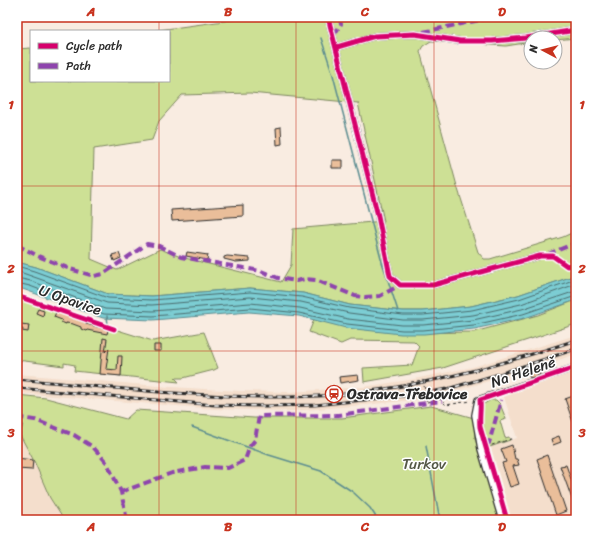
<svg xmlns="http://www.w3.org/2000/svg" width="593" height="537" viewBox="0 0 593 537" font-family="Sriracha,sans-serif">
	<rect width="100%" height="100%" fill="#f9ece1"/>
	<filter id="ink" filterUnits="userSpaceOnUse"><feTurbulence type="fractalNoise" baseFrequency=".025" numOctaves="2"/><feDisplacementMap in="SourceGraphic" scale="8" xChannelSelector="R" yChannelSelector="G"/><feConvolveMatrix kernelMatrix="1 2 1 2 8 2 1 2 1" color-interpolation-filters="sRGB"/></filter>
	<g filter="url(#ink)">
		<path fill="#f4decc" d="M576 335V354L547 364 448 393 413 400 364 405 292 411 215 409 17 393V374L170 387 241 391 290 392 363 387 409 380 473 367Z
			M576 371V520H512L491 447 517 438 504 397Z
			M17 420 23 424 20 435 34 461 50 498 64 520H17Z"/>
		<path fill="#cde095" stroke="#7c8660" fill-rule="evenodd" d="M253 17H576V38L555 40V38H531V42L506 46 431 41 423 46 420 51 457 186 478 252 484 259H490L563 237 576 231V275L518 295 471 306 422 311H403L350 305 303 293 250 288 152 296 108 294 36 267 17 262V49L31 48V81H169V31H151ZM250 93 358 103 384 221 293 229 291 265 281 282 181 257 160 249 117 270 91 259 94 149 152 140 159 121 182 95Z
			M17 299 153 341 204 332 218 368 214 370 183 378H175L179 382 74 371 75 365 64 363V366L17 360Z
			M576 300V324L443 368 364 382 363 368 412 365 419 346 414 341 350 340 341 344 309 332 315 317 402 333 474 332 538 315Z
			M17 395 46 398 126 419 136 410 254 418H342L431 406 474 418 475 438 499 520H64L50 498 34 461 20 435 23 424 17 420Z
			M491 400H496L500 404 506 419 500 421 505 438 509 437 510 440 487 448C482 431 479 422 482 405Z"/>
		<path fill="#7bcdd3" stroke="#5b8c90" d="M17 262 36 267 108 294 152 296 250 288 303 293 350 305 403 311H422L471 306 518 295 576 275V300L525 318 474 329 424 334H401L346 328 299 316 249 312 153 320 103 318 17 287Z"/>
		<g fill="none" stroke-linecap="round" stroke-linejoin="round">
			<path stroke="#4b6c6e" stroke-width="1" d="M17 266 34 271 108 298 152 300 250 292 302 297 349 308 403 315H423L472 310 519 299 576 279
				M17 271 107 303 152 305 250 297 301 302 349 313 403 320H423L473 315 521 304 576 284
				M17 278 31 281 105 309 153 311 250 303 300 308 348 319 402 325H423L473 320 522 309 576 291
				M17 283 30 286 104 314 153 316 250 308 299 313 347 324 402 330H423L474 325 523 314 576 296"/>
			<path stroke="#5b8c90" stroke-width="1.5" d="M321 38 333 75 381 259 398 311
				M107 316 108 325
				M192 427 269 455 321 471 353 492 370 508 378 520
				M426 446 440 520"/>
		</g>
		<path fill="#eabe9a" stroke="#2b2b2b" d="M281 127 282 144 277 145 276 128Z
			M332 160H343V168H332Z
			M243 205V216L172 221 171 210Z
			M187 252 208 255 207 260 186 256Z
			M119 253 121 258 114 261 112 255Z
			M227 256 250 258V261L236 262 224 259V257Z
			M38 309 44 311 43 316 36 313Z
			M56 312 86 323V324L108 330 107 334 87 330 86 331 81 329V327L73 324 66 323V324L61 322 62 320 54 317Z
			M21 324 29 325 28 332 22 331 23 329H20Z
			M103 338 107 339 105 352 109 348 106 369 117 370 118 356H122L121 376 100 374Z
			M154 345H161V351H154Z
			M538 370 540 375 530 378 528 373Z
			M358 375 359 380 340 383 339 377Z
			M576 395V428H575L565 399Z
			M559 436 561 442 553 445 551 439Z
			M512 445 515 459H517L519 465 513 466 519 484 510 487 502 463 506 462 501 449Z
			M547 455 566 511 556 515 537 459Z
			M17 458 33 460 32 470 17 469Z
			M566 465 576 493V510L560 466Z"/>
		<g fill="none" stroke-linecap="round" stroke-linejoin="round">
			<defs>
				<path id="service" d="M17 296 114 329"/>
				<path id="minor" d="M328 17 378 216 390 276 400 285H433L540 256
					M337 47 375 36 415 34 460 41H492L526 38 576 30
					M502 520 481 449 475 415 478 400 576 367"/>
			</defs>
			<use href="#service" stroke="#2b2b2b" stroke-width="5.5"/>
			<use href="#minor" stroke="#2b2b2b" stroke-width="8"/>
			<path stroke="#2b2b2b" stroke-width="1" stroke-dasharray="3 3" stroke-linecap="butt" d="M411 382 423 380
				M427 402 440 399 446 405 471 401
				M486 447 514 438"/>
			<use href="#service" stroke="#fff" stroke-width="2.5"/>
			<use href="#minor" stroke="#fff" stroke-width="5.5"/>
			<defs>
				<path id="rail" d="M17 379C107 387 198 398 289 397 388 396 483 371 576 340
					M17 388 215 405 266 406 315 405 412 395 447 389 499 374 576 349"/>
			</defs>
			<use href="#rail" stroke="#2b2b2b" stroke-width="3"/>
			<use href="#rail" stroke="#fff" stroke-width="1.5" stroke-dasharray="4.5" stroke-linecap="butt"/>
			<path stroke="#2b2b2b" stroke-width="1" stroke-dasharray="3 3" stroke-linecap="butt" d="M423 380 427 402"/>
			<path stroke="#8e44ad" stroke-width="4" stroke-dasharray="8 4" stroke-linecap="butt" d="M423 32 494 17
				M334 35 341 24 339 17
				M17 245 38 256 70 269 94 276 103 274 147 244 159 246 181 257 261 271 278 278 296 281 305 279 316 280 355 296 365 297 380 296 400 285
				M548 254 576 243
				M17 416 20 418 35 420 74 435 93 447 107 463 121 492 127 520
				M486 446 489 443 501 400
				M121 492 172 473 205 467 228 468 245 460 250 446 255 440 259 416 338 415 442 401"/>
			<defs>
				<path id="cycleway" d="M328 17 378 216 390 276 400 285H433L540 256H553L567 266 576 264
					M337 47 375 36 415 34 460 41H492L526 38 576 30
					M17 296 114 329
					M507 520 480 427C479 417 481 409 480 400L576 367"/>
			</defs>
			<use href="#cycleway" stroke="#fff" stroke-width="8"/>
			<use href="#cycleway" stroke="#d6006c" stroke-width="5"/>
		</g>
	</g>
	<path fill="none" stroke="#c8321e" stroke-width="1" stroke-opacity="0.55" d="M159 17V31M296 17V520M434 17V520M159 81V520M17 186H576M17 351H576"/>
	<defs>
		<symbol id="station-ring" viewBox="-11 -11 22 22"><circle r="9.5" fill="#fff" stroke="#c8321e" stroke-width="1.5"/><path d="M-3-6H3Q5-6 5-4V2Q5 4 3 4L4.5 6H3L1.5 4h-3L-3 6H-4.5L-3 4Q-5 4-5 2V-4Q-5-6-3-6ZM-3.5-4v3h7v-3ZM-3.5 1v1.5H-2V1ZM2 1v1.5H3.5V1Z" fill="#c8321e"/></symbol>
	</defs>
	<g fill-rule="evenodd">
		<use href="#station-ring" x="324" y="384" width="20" height="20"/>
	</g>
	<g text-anchor="middle" dominant-baseline="central" stroke-width="3" stroke-linejoin="round" paint-order="stroke">
		<g font-size="15" fill="#2b2b2b" stroke="#fff">
			<text transform="translate(70 300) rotate(19)">U Opavice</text>
			<text transform="translate(523 372) rotate(-19)">Na Heleně</text>
		</g>
		<g font-size="15" font-weight="bold" fill="#2b2b2b" stroke="#fff" text-anchor="start">
			<text x="347" y="394">Ostrava-Třebovice</text>
		</g>
		<g font-size="15" fill="#545846" stroke="#fff">
			<text x="424" y="464">Turkov</text>
		</g>
	</g>
	<rect width="593" height="537" fill="none" stroke="#fff" stroke-width="44"/>
	<rect x="30" y="30" width="140" height="52" fill="#ffffff" stroke="#aaaaaa"/>
	<rect x="38" y="43" width="20" height="6" fill="#d6006c" stroke="#aaaaaa"/>
	<text x="66" y="50" font-size="12" fill="#2b2b2b">Cycle path</text>
	<rect x="38" y="63" width="20" height="6" fill="#8e44ad" stroke="#aaaaaa"/>
	<text x="66" y="70" font-size="12" fill="#2b2b2b">Path</text>
	<g transform="translate(543 50) rotate(277)"><circle r="19" fill="#ffffff" stroke="#aaaaaa"/>
	<path d="M0-3L7 15L0 10L-7 15Z" fill="#c8321e"/>
	<text y="-6" font-size="11" font-weight="bold" text-anchor="middle" fill="#2b2b2b">N</text>
	</g>
	<rect x="22" y="22" width="549" height="493" fill="none" stroke="#c8321e" stroke-width="1.5"/>
	<g font-size="13" text-anchor="middle" font-weight="bold" fill="#c8321e">
		<text x="91" y="16">A</text>
		<text x="228" y="16">B</text>
		<text x="365" y="16">C</text>
		<text x="502" y="16">D</text>
		<text x="11" y="109">1</text>
		<text x="582" y="109">1</text>
		<text x="11" y="273">2</text>
		<text x="582" y="273">2</text>
		<text x="11" y="437">3</text>
		<text x="582" y="437">3</text>
		<text x="91" y="531">A</text>
		<text x="228" y="531">B</text>
		<text x="365" y="531">C</text>
		<text x="502" y="531">D</text>
	</g>
</svg>
